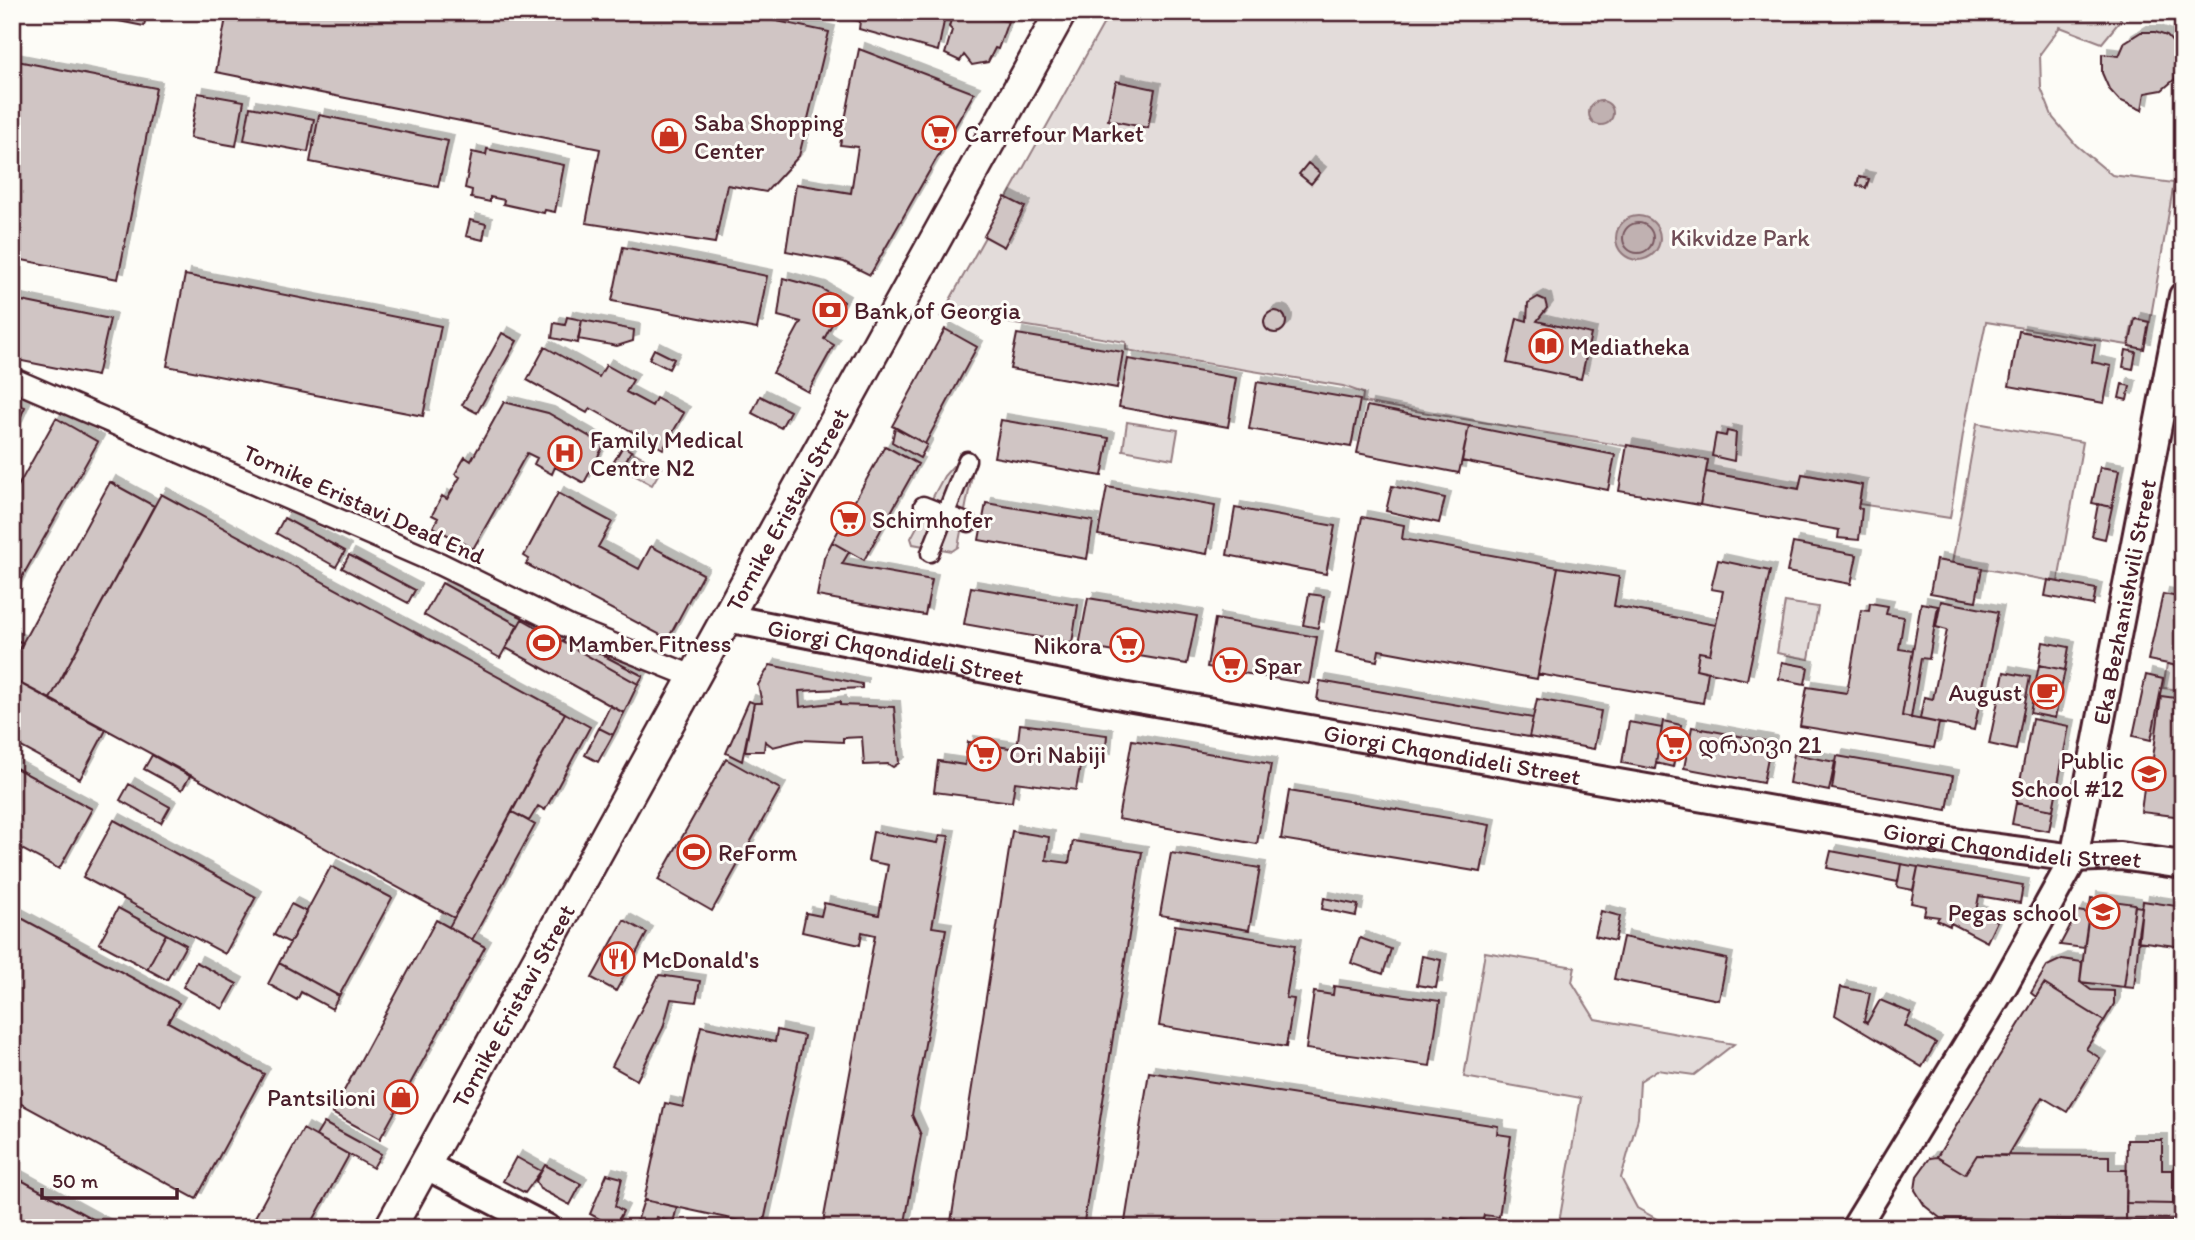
<svg xmlns="http://www.w3.org/2000/svg" width="2195" height="1240" viewBox="0 0 2195 1240" font-family="Itim,'Noto Sans Georgian',sans-serif">
	<defs>
		<filter id="shadow"><feDropShadow dx="6" dy="-6" stdDeviation="0" flood-color="#0004"/></filter>
	</defs>
	<rect width="100%" height="100%" fill="#fdfcf7"/>
	<filter id="ink" filterUnits="userSpaceOnUse"><feTurbulence type="fractalNoise" baseFrequency=".0143" numOctaves="2"/><feDisplacementMap in="SourceGraphic" scale="14" xChannelSelector="R" yChannelSelector="G"/><feConvolveMatrix kernelMatrix="1 2 1 2 8 2 1 2 1" color-interpolation-filters="sRGB"/></filter>
	<g filter="url(#ink)">
		<path fill="#e3dcda" stroke="#967e82" stroke-width="2" d="M1110 12H2121L2120 21 2102 43 2060 27 2040 54 2041 88 2053 118 2076 145 2112 175 2174 183 2150 322 2134 318 2128 345 1986 322 1963 434 1950 518 1859 504 1862 485 1802 474 1799 489 1706 472 1708 460 1362 402 1363 393 1343 386 1126 350V342L985 319 941 316Z
			M1127 422 1178 430 1173 459 1123 450Z
			M1977 423 2083 442 2058 582 1952 563Z
			M631 451 662 468 652 485 622 468Z
			M953 466H962L972 475 958 547 952 551 913 544 911 538 944 476Z
			M1785 602 1818 607 1809 659 1777 653Z
			M2167 664 2183 667V690L2163 688Z
			M1485 952 1575 967 1572 982 1595 1019 1734 1044 1694 1075 1657 1070 1640 1081 1638 1118 1621 1178 1637 1208 1673 1228H1558L1581 1098 1464 1077Z"/>
		<path fill="#c0b1b1" stroke="#91777b" stroke-width="2" d="M1589 113a12 12 0 1 1 24 0a12 12 0 1 1-24 0Z
			M1616 238a22 22 0 1 1 44 0a22 22 0 1 1-44 0Z"/>
		<g fill="none" stroke-linecap="round" stroke-linejoin="round">
			<path stroke="#795961" stroke-width="2" d="M1623 238a15 15 0 1 1 30 0a15 15 0 1 1-30 0Z"/>
		</g>
		<path fill="#d0c5c4" stroke="#4a1f2b" stroke-width="2" filter="url(#shadow)" d="M73 12H147L144 26Z
			M227 12H734L829 32 799 156 766 192 727 185 715 243 586 223 600 149 216 72Z
			M818 12H946L938 51 859 29 860 21Z
			M953 12 1008 21 998 49 995 48 988 62 972 65 964 55 960 61 945 54 952 30 949 27Z
			M2141 32H2155L2167 36 2176 46 2180 58 2175 79 2162 90 2145 93 2142 110 2119 100 2109 89 2102 73V54L2119 56 2125 42Z
			M859 49 974 93 870 275 844 262 786 251 796 184 851 193 858 147 840 145Z
			M12 60 156 88 118 279 12 258Z
			M1116 81 1155 89 1148 128 1108 120Z
			M198 93 244 101 236 146 190 138Z
			M250 107 314 119 308 152 244 140Z
			M319 115 448 141 438 187 310 162Z
			M487 149 564 165 555 212 545 210 544 213 503 204 504 200 490 197V202L471 198 472 190 465 188 472 152 486 155Z
			M1308 163 1320 173 1311 184 1299 174Z
			M1859 177 1869 179 1866 188 1857 185Z
			M1005 197 1025 207 1004 247 984 236Z
			M470 220 486 224 483 240 466 236Z
			M623 247 767 276 757 329 612 301Z
			M185 275 441 326 423 416 167 366Z
			M783 278 820 288 844 302 824 339 834 345 808 392 773 373 801 322 778 316Z
			M1538 297 1545 300 1547 308 1537 321 1591 334 1581 379 1507 363 1517 318 1527 321 1528 303Z
			M12 299 110 319 97 376 12 359Z
			M1264 322a11 11 0 1 1 22 0a11 11 0 1 1-22 0Z
			M567 317 582 320 578 343 552 338 554 323 565 325Z
			M2135 319 2149 322 2144 349 2129 346Z
			M582 320 634 330 633 341 617 346 578 339Z
			M945 329 977 347 925 444 892 426Z
			M2019 331 2095 345 2092 362 2111 366 2104 403 2009 386Z
			M502 333 517 341 477 413 462 405Z
			M1017 334 1123 352 1117 388 1010 369Z
			M545 347 599 377 606 365 633 380 626 392 652 406 656 398 684 413 663 449 590 408 587 413 527 380Z
			M654 349 674 359 669 369 649 359Z
			M2126 350 2136 352 2133 369 2123 367Z
			M1128 359 1236 378 1228 427 1119 407Z
			M1257 382 1360 400 1351 447 1249 429Z
			M2122 384 2130 386 2127 400 2119 398Z
			M760 396 790 411 781 428 752 413Z
			M12 402 25 407 12 436Z
			M504 402 548 413 604 445 584 483 555 467 552 474 534 464 537 458 527 453 473 549 433 527 438 518 432 515 442 496 447 499 460 477 455 474 465 457 471 461Z
			M1367 406 1469 426 1459 473 1357 453Z
			M56 418 98 442 12 595V497Z
			M1001 420 1109 438 1102 476 994 457Z
			M1469 426 1615 455 1608 490 1462 461Z
			M895 427 927 445 920 458 892 442Z
			M1727 431 1736 433 1734 461 1712 456 1716 434 1726 436Z
			M1627 445 1708 460 1700 505 1619 491Z
			M623 446 631 451 622 468 613 463Z
			M885 446 918 464 864 560 832 542Z
			M2100 467 2119 470 2112 507 2092 503Z
			M1706 472 1799 489 1802 474 1862 485 1858 508 1862 509 1859 540 1838 538 1839 530 1700 505Z
			M110 482 154 506 50 699 12 679V662Z
			M1392 486 1445 498 1439 523 1386 511Z
			M1107 487 1215 506 1207 554 1098 535Z
			M558 493 612 522 598 547 639 569 651 546 703 574 668 639 526 564 529 559 524 556Z
			M161 494 565 713 454 918 50 699Z
			M986 503 1093 521 1087 559 979 540Z
			M2098 504 2112 507 2105 539 2092 536Z
			M1235 508 1335 526 1326 574 1227 555Z
			M1362 517 1404 525 1402 539 1558 567 1537 679 1379 650 1377 661 1336 653Z
			M284 518 345 551 336 567 276 533Z
			M2178 523 2183 524V551H2180L2182 541 2175 540Z
			M832 542 849 552 842 564 932 580 925 615 817 596 824 558Z
			M1793 543 1857 555 1851 584 1787 572Z
			M349 555 415 590 408 603 342 568Z
			M1718 560 1770 571 1747 680 1696 669 1699 652 1710 654 1723 591 1711 589Z
			M1936 560 1982 568 1976 601 1930 593Z
			M1558 567 1619 577 1614 606 1716 625 1710 654 1699 652 1696 669 1708 672 1703 703 1538 674Z
			M2048 580 2096 589 2093 605 2045 596Z
			M442 583 518 625 500 658 424 615Z
			M971 587 1078 605 1072 643 964 624Z
			M1309 594 1324 596 1318 628 1303 625Z
			M2163 594 2183 598V667L2148 660Z
			M1088 598 1197 616 1187 664 1079 646Z
			M1941 601 1998 612 1974 730 1920 719 1924 697 1933 699 1947 630 1936 627Z
			M1870 603 1888 606 1886 614 1904 617 1899 649 1913 651 1902 716 1939 723 1934 748 1800 726 1807 687 1847 693 1861 610 1869 611Z
			M1921 603 1938 606 1929 659 1921 658 1911 718 1902 716Z
			M522 619 638 684 624 713 506 648Z
			M1215 619 1317 637 1309 684 1207 667Z
			M566 636 643 676 638 684 563 642Z
			M12 638 23 643 12 662Z
			M2043 642 2069 647 2065 670 2039 665Z
			M1782 662 1808 667 1805 684 1779 679Z
			M770 665 862 684V688L799 691 800 707 840 702V705L894 707 899 763 893 767 888 764 864 765 862 737 843 738V742L801 740 773 747 765 741 764 751H745L754 703H762L758 685Z
			M2039 665 2065 670 2055 718 2030 713Z
			M2004 672 2030 677 2016 750 1989 744Z
			M2146 675 2163 679 2151 740 2133 736Z
			M12 679 106 730 80 779 12 742Z
			M1320 681 1533 718 1529 737 1317 700Z
			M2161 696 2183 699 2179 784H2183V817L2141 812 2144 788 2149 789Z
			M1537 699 1601 711 1594 749 1529 737Z
			M749 701 754 703 742 761 726 753Z
			M610 706 624 713 613 735 599 728Z
			M565 713 590 727 545 810 538 806 529 821 512 812Z
			M2032 719 2069 726 2053 810 2016 803Z
			M1663 721 1681 725 1673 767 1656 763Z
			M1629 722 1662 728 1655 769 1622 763Z
			M1020 724 1107 735 1105 759 1082 755 1076 790 1015 782 1012 802 934 792 938 761 965 765 968 742 1017 749Z
			M1692 727 1771 742 1763 783 1684 768Z
			M599 728 613 735 598 762 585 755Z
			M1132 740 1271 764 1257 844 1118 819Z
			M1794 754 1835 762 1829 791 1789 783Z
			M152 755 190 776 182 790 144 769Z
			M1837 756 1953 776 1947 810 1832 789Z
			M726 759 780 789 712 911 658 880Z
			M12 766 92 809 59 869 12 844Z
			M129 784 170 807 161 823 120 800Z
			M1289 791 1490 825 1481 872 1281 839Z
			M2016 803 2053 810 2049 831 2012 824Z
			M512 812 535 825 472 940 449 927Z
			M114 820 256 897 225 954 83 877Z
			M1012 831 1049 837 1046 860 1069 863 1073 841 1142 852 1083 1228H950Z
			M873 832 938 843 940 835 949 836 932 927 946 929 912 1115 921 1135 904 1228H822L875 935 862 932 860 945 802 932 806 913 821 916 824 903 879 915 888 865 868 861Z
			M1831 851 1901 864 1898 882 1827 868Z
			M1171 853 1260 868 1249 930 1160 915Z
			M1901 864 1918 867 1913 890 1897 887Z
			M331 866 392 898 339 996 279 963Z
			M1918 867 2023 885 2020 903 1979 896 1976 911 1997 921 1987 942 1951 923 1950 926 1937 920 1939 917 1924 915 1926 906 1911 903Z
			M1324 898 1358 905 1356 916 1322 909Z
			M2091 898 2135 904 2124 987 2080 982Z
			M2143 901 2183 907V947L2137 941Z
			M291 904 307 912 290 943 274 935Z
			M2135 906 2142 907 2134 988 2124 987Z
			M118 908 166 934 147 969 99 943Z
			M1601 911 1620 916 1615 941 1595 936Z
			M2078 911 2089 913 2084 948 2060 945Z
			M12 913 179 1003 168 1022 264 1074 196 1199 12 1099Z
			M436 920 485 947 380 1139 332 1113Z
			M624 920 647 933 616 991 592 978Z
			M1175 925 1295 945 1286 998 1294 999 1286 1047 1159 1026Z
			M166 934 186 945 167 980 147 969Z
			M1623 937 1727 959 1719 1000 1614 979Z
			M1360 938 1391 949 1383 974 1351 963Z
			M1422 956 1441 960 1436 988 1417 985Z
			M2062 959 2082 962 2080 982 2091 990 2114 991V1004L2104 1021 2044 984 2036 997 2031 993 2047 966Z
			M196 962 237 984 223 1009 183 987Z
			M279 963 339 996 332 1009 301 992 297 1000 268 984Z
			M659 975 700 981 696 1002 671 999 663 1028 637 1080 612 1066Z
			M2044 984 2104 1021 2086 1049 2100 1058 2067 1112 2042 1097 2007 1156 1977 1155 1965 1174 1937 1157Z
			M1334 986 1440 1001 1430 1066 1306 1049 1314 992 1333 995Z
			M1841 987 1870 993 1864 1021 1867 1023 1880 1000 1911 1013 1905 1026 1936 1043 1922 1067 1835 1015Z
			M701 1026 775 1042 777 1030 804 1036 763 1226 644 1200 665 1103 683 1107Z
			M1149 1072 1498 1126 1497 1134 1511 1136 1499 1217 1484 1215 1482 1223 1445 1217 1443 1228H1124Z
			M324 1123 381 1154 373 1168 316 1136Z
			M303 1129 349 1155 309 1228H249Z
			M2127 1140H2162V1170H2173V1204L2126 1203Z
			M2183 1143V1221H2126V1203L2173 1204V1170Z
			M1977 1155 2109 1156V1170H2127L2126 1221 1940 1218 1925 1206 1915 1190 1917 1176 1930 1158 1937 1157 1965 1174Z
			M516 1157 541 1171 525 1193 503 1181Z
			M545 1165 581 1184 570 1205 540 1189 536 1181Z
			M607 1174 622 1178 615 1206 623 1211 615 1227 590 1214Z
			M12 1175 109 1228H12Z
			M644 1200 677 1207 673 1223 657 1217 653 1228H635Z"/>
		<g fill="none" stroke-linecap="round" stroke-linejoin="round">
			<defs>
				<path id="pedestrian" d="M923 505 969 523
					M930 553 967 460"/>
				<path id="minor" d="M12 379 440 564 569 627 694 677"/>
				<g id="tertiary">
					<path id="s1" d="M727 618 1127 697 1961 843 2074 858 2120 856 2183 865"/>
					<path d="M425 1165 547 1228"/>
					<path id="s2" d="M1855 1228 2004 985 2074 858 2183 296"/>
				</g>
				<g id="secondary">
					<path id="s3" d="M390 1228 1061 12"/>
				</g>
			</defs>
			<use href="#pedestrian" stroke="#4a1f2b" stroke-width="21"/>
			<use href="#minor" stroke="#4a1f2b" stroke-width="26"/>
			<use href="#tertiary" stroke="#4a1f2b" stroke-width="32"/>
			<use href="#secondary" stroke="#4a1f2b" stroke-width="35"/>
			<use href="#pedestrian" stroke="#fdfcf7" stroke-width="16"/>
			<use href="#minor" stroke="#fdfcf7" stroke-width="21"/>
			<use href="#tertiary" stroke="#fdfcf7" stroke-width="26"/>
			<use href="#secondary" stroke="#fdfcf7" stroke-width="30"/>
		</g>
	</g>
	<defs>
		<symbol id="supermarket-ring" viewBox="-11 -11 22 22"><circle r="9.5" fill="#fdfcf7" stroke="#c8321e" stroke-width="1.5"/><path d="M-6-5.5h2.5l.6 2H6L4.5 2H-2.5L-4.4-4H-6ZM-1.5 3.2a1.3 1.3 0 1 0 .1 0ZM3 3.2a1.3 1.3 0 1 0 .1 0Z" fill="#c8321e"/></symbol>
		<symbol id="shop-ring" viewBox="-11 -11 22 22"><circle r="9.5" fill="#fdfcf7" stroke="#c8321e" stroke-width="1.5"/><path d="M-5-2.5h2.3a2.7 3.5 0 0 1 5.4 0H5L5.5 6h-11ZM-1.5-2.5h3a1.5 2.3 0 0 0-3 0Z" fill="#c8321e"/></symbol>
		<symbol id="bank-ring" viewBox="-11 -11 22 22"><circle r="9.5" fill="#fdfcf7" stroke="#c8321e" stroke-width="1.5"/><path d="M-6-4H6V4H-6ZM0-2.3a2.3 2.3 0 1 0 0 4.6a2.3 2.3 0 1 0 0-4.6Z" fill="#c8321e"/></symbol>
		<symbol id="library-ring" viewBox="-11 -11 22 22"><circle r="9.5" fill="#fdfcf7" stroke="#c8321e" stroke-width="1.5"/><path d="M-6-4Q-3-5.5-.7-3.5V5Q-3 3-6 4ZM6-4Q3-5.5 .7-3.5V5Q3 3 6 4Z" fill="#c8321e"/></symbol>
		<symbol id="hospital-ring" viewBox="-11 -11 22 22"><circle r="9.5" fill="#fdfcf7" stroke="#c8321e" stroke-width="1.5"/><path d="M-5-5h3v3.5h4V-5h3V5h-3V1.5h-4V5h-3Z" fill="#c8321e"/></symbol>
		<symbol id="stadium-ring" viewBox="-11 -11 22 22"><circle r="9.5" fill="#fdfcf7" stroke="#c8321e" stroke-width="1.5"/><path d="M0-5a6.5 5 0 1 0 0 10a6.5 5 0 1 0 0-10ZM-3.5-1.8h7v3.6h-7Z" fill="#c8321e"/></symbol>
		<symbol id="cafe-ring" viewBox="-11 -11 22 22"><circle r="9.5" fill="#fdfcf7" stroke="#c8321e" stroke-width="1.5"/><path d="M-5.5-4.5H6V0H3Q3 3.5 0 3.5H-2.5Q-5.5 3.5-5.5 0ZM3-3.2v2h1.7v-2ZM-6 4.5H4V6H-6Z" fill="#c8321e"/></symbol>
		<symbol id="school-ring" viewBox="-11 -11 22 22"><circle r="9.5" fill="#fdfcf7" stroke="#c8321e" stroke-width="1.5"/><path d="M0-5L7-2L0 1L-7-2ZM-4 1L0 2.5L4 1V4Q0 6-4 4Z" fill="#c8321e"/></symbol>
		<symbol id="restaurant-ring" viewBox="-11 -11 22 22"><circle r="9.5" fill="#fdfcf7" stroke="#c8321e" stroke-width="1.5"/><path d="M-5-6h1v4h1v-4h1v4h1v-4h1v5L-1.5 .5V6h-2V.5L-5-1ZM5-6V6H3V1.5H1.5Q1.5-4 5-6Z" fill="#c8321e"/></symbol>
	</defs>
	<g fill-rule="evenodd">
		<use href="#supermarket-ring" x="920" y="114" width="38" height="38"/>
		<use href="#shop-ring" x="650" y="117" width="38" height="38"/>
		<use href="#bank-ring" x="811" y="291" width="38" height="38"/>
		<use href="#library-ring" x="1527" y="327" width="38" height="38"/>
		<use href="#hospital-ring" x="546" y="434" width="38" height="38"/>
		<use href="#supermarket-ring" x="829" y="500" width="38" height="38"/>
		<use href="#stadium-ring" x="525" y="624" width="38" height="38"/>
		<use href="#supermarket-ring" x="1108" y="626" width="38" height="38"/>
		<use href="#supermarket-ring" x="1211" y="646" width="38" height="38"/>
		<use href="#cafe-ring" x="2028" y="673" width="38" height="38"/>
		<use href="#supermarket-ring" x="1655" y="725" width="38" height="38"/>
		<use href="#supermarket-ring" x="965" y="735" width="38" height="38"/>
		<use href="#school-ring" x="2130" y="755" width="38" height="38"/>
		<use href="#stadium-ring" x="675" y="833" width="38" height="38"/>
		<use href="#school-ring" x="2084" y="893" width="38" height="38"/>
		<use href="#restaurant-ring" x="599" y="940" width="38" height="38"/>
		<use href="#shop-ring" x="382" y="1078" width="38" height="38"/>
	</g>
	<g text-anchor="middle" dominant-baseline="central" stroke-width="6" stroke-linejoin="round" paint-order="stroke">
		<g font-size="24" fill="#4a1f2b" stroke="#fdfcf7" text-anchor="start">
			<text x="694" y="122">Saba Shopping<tspan x="694" dy="28">Center</tspan></text>
			<text x="964" y="133">Carrefour Market</text>
			<text x="854" y="310">Bank of Georgia</text>
			<text x="1570" y="346">Mediatheka</text>
			<text x="590" y="439">Family Medical<tspan x="590" dy="28">Centre N2</tspan></text>
			<text x="872" y="519">Schirnhofer</text>
			<text x="568" y="643">Mamber Fitness</text>
			<text x="1102" y="645" text-anchor="end">Nikora</text>
			<text x="1254" y="665">Spar</text>
			<text x="2022" y="692" text-anchor="end">August</text>
			<text x="1698" y="744">დრაივი 21</text>
			<text x="1009" y="754">Ori Nabiji</text>
			<text x="2124" y="760" text-anchor="end">Public<tspan x="2124" dy="28">School #12</tspan></text>
			<text x="718" y="852">ReForm</text>
			<text x="2078" y="912" text-anchor="end">Pegas school</text>
			<text x="642" y="959">McDonald's</text>
			<text x="376" y="1097" text-anchor="end">Pantsilioni</text>
		</g>
		<g font-size="24" fill="#704e57" stroke="#fdfcf7">
			<text x="1740" y="237">Kikvidze Park</text>
		</g>
		<g font-size="24" fill="#4a1f2b" stroke="#fdfcf7">
			<text transform="translate(364 504) rotate(24)">Tornike Eristavi Dead End</text>
			<text stroke="none"><textPath href="#s3" startOffset="821">Tornike Eristavi Street</textPath></text>
			<text stroke="none"><textPath href="#s2" startOffset="691">Eka Bezhanishvili Street</textPath></text>
			<text stroke="none"><textPath href="#s1" startOffset="172">Giorgi Chqondideli Street</textPath></text>
			<text stroke="none"><textPath href="#s1" startOffset="738">Giorgi Chqondideli Street</textPath></text>
			<text stroke="none"><textPath href="#s1" startOffset="1306">Giorgi Chqondideli Street</textPath></text>
			<text stroke="none"><textPath href="#s3" startOffset="254">Tornike Eristavi Street</textPath></text>
		</g>
	</g>
	<rect width="2195" height="1240" fill="none" stroke="#fdfcf7" stroke-width="42"/>
	<rect x="21" y="21" width="2153" height="1198" fill="none" stroke="#4a1f2b" stroke-width="2.5" filter="url(#ink)"/>
	<path d="M42 1188v10h135v-10" fill="none" stroke="#4a1f2b" stroke-width="3.5"/>
	<text x="52" y="1188" font-size="21" fill="#4a1f2b" stroke="#fdfcf7" stroke-width="5" paint-order="stroke">50 m</text>
</svg>
